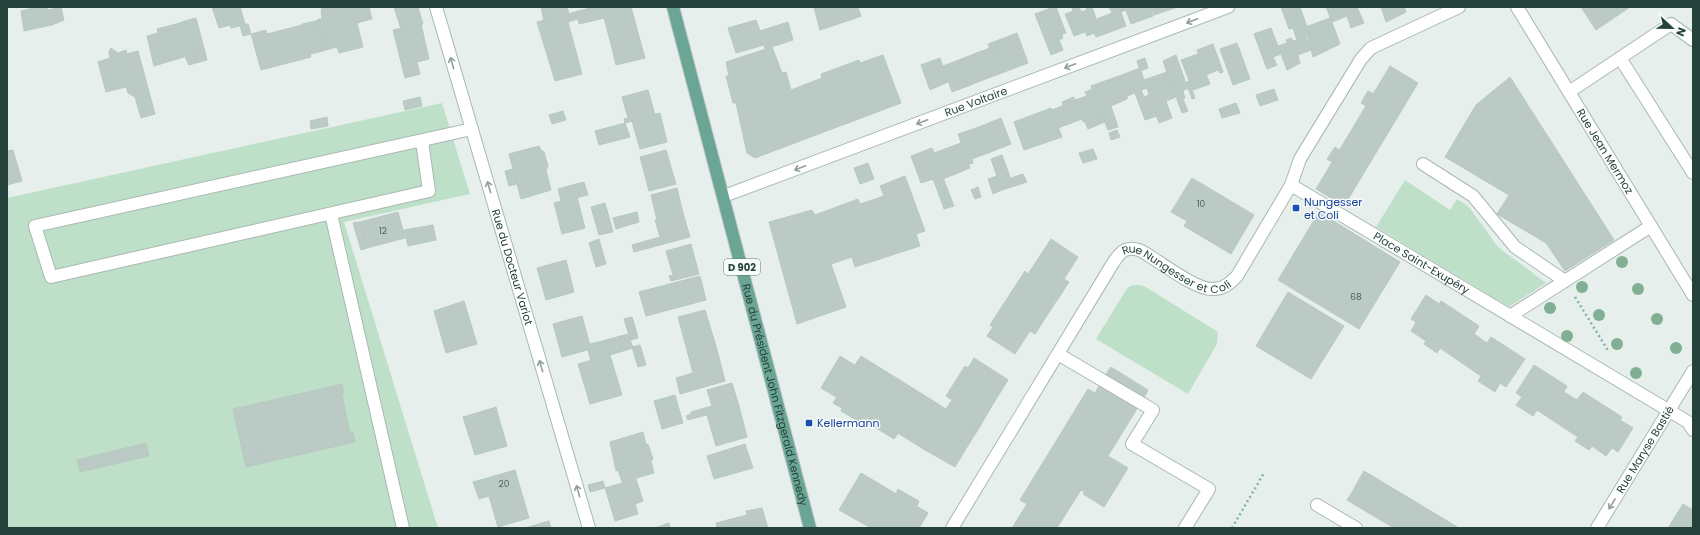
<svg xmlns="http://www.w3.org/2000/svg" width="1700" height="535" viewBox="0 0 1700 535" font-family="Poppins,sans-serif">
	<rect width="100%" height="100%" fill="#e6efeb"/>
	<path fill="#bfe0c8" d="M442 103 470 194 344 222 438 528H7V198Z
		M1405 180 1450 210 1457 199 1469 207 1498 247 1546 283 1509 307 1376 227Z
		M1137 285 1144 286 1218 332 1217 344 1188 394 1096 339 1126 290 1130 286Z"/>
	<path fill="#bbcac4" stroke="#b8c9c2" d="M37 7H47L48 10 61 7 64 20 52 25 24 31 21 11Z
		M212 7H240L245 24H248L251 34 243 36 240 26 231 28 230 25 219 28Z
		M330 7H353L363 47 339 53 337 47 326 50 323 36 327 35 325 31 321 28 319 19H322L321 9Z
		M353 7H369L372 19 357 23Z
		M394 7H418L423 24 401 29Z
		M541 7H567L569 14 544 21Z
		M594 7H631L640 40 612 48 604 18 579 24 578 19 568 22 582 74 555 81 537 22Z
		M814 7H853L856 18 820 30Z
		M853 7H858L861 16 856 18Z
		M1054 7H1056L1066 33 1062 34 1063 38 1059 40 1063 50 1051 55 1035 14Z
		M1076 7H1079L1081 12 1087 10 1086 7H1092L1102 35 1096 37 1094 33 1087 36Z
		M1076 7 1085 32 1074 36 1065 14 1073 11 1072 8Z
		M1109 7H1119L1126 26 1102 35 1097 19 1112 13Z
		M1119 7H1150L1153 16 1131 24 1126 10 1121 12Z
		M1151 7H1175V8L1154 15Z
		M1281 7H1295L1311 50 1298 55 1300 63 1287 70 1278 46 1287 43 1286 40 1291 38 1293 41 1297 40 1293 28 1289 29Z
		M1295 7H1300L1307 27 1303 28Z
		M1326 7H1357L1364 23 1351 28 1347 16 1332 22Z
		M1381 7H1404L1406 12 1386 22Z
		M1581 7H1630L1596 30Z
		M196 18 205 52 194 55 185 21Z
		M1330 18 1333 25 1306 35 1303 28Z
		M319 19 321 28 325 31 327 35 323 36 326 50 323 51 316 21Z
		M756 20 760 31 788 22 793 40 765 49 764 45 736 53 728 28Z
		M185 21 193 50 183 53 184 57 154 66 147 36 177 28 176 24Z
		M316 21 323 51 310 54 302 24Z
		M176 24 177 28 158 33 157 29Z
		M421 24 429 59 417 62 420 74 405 78 393 30Z
		M302 25 311 57 261 70 251 34 266 30 267 34Z
		M1333 25 1340 44 1313 57 1307 34Z
		M1271 28 1281 54 1273 57 1277 65 1267 69 1254 34Z
		M1017 33 1028 63 999 74 992 54 1002 50 999 40Z
		M640 40 645 58 616 65 612 48Z
		M999 40 1002 50 992 54 988 44Z
		M1237 43 1250 79 1233 85 1220 49Z
		M1213 44 1223 72 1220 73 1218 70 1206 75 1197 50Z
		M772 47 782 73 786 72 791 90 822 78 821 74 859 60 860 63 883 55 901 103 755 158 747 153 736 103H733L726 76H729L726 62Z
		M111 48 118 53 126 50 127 54 138 51 155 114 141 118 135 97 128 93 126 87 106 92 98 62 110 58 109 52Z
		M990 48 999 74 983 80 974 54Z
		M193 50 196 63 189 65 183 53Z
		M205 52 207 60 196 63 194 55Z
		M974 54 983 80 968 86 959 60Z
		M1198 54 1200 59 1183 65 1181 60Z
		M1176 55 1185 81 1172 87 1163 61Z
		M940 58 948 82 930 90 921 65Z
		M1145 58 1148 68 1140 71 1137 61Z
		M1200 59 1210 84 1193 90 1183 65Z
		M959 60 968 86 952 92 943 66Z
		M1390 66 1418 83 1344 206 1316 189Z
		M1140 68 1147 88 1141 90 1144 97 1149 95 1157 116 1145 120 1135 93 1127 96V99L1119 76Z
		M1167 72 1176 97 1166 101 1172 118 1159 123 1144 80Z
		M1119 76 1127 99 1111 106 1118 127 1108 130 1091 86Z
		M1510 77 1614 240 1565 271 1538 231 1540 230 1515 215 1524 199 1493 180 1495 176 1480 167 1478 171 1448 152 1476 105Z
		M1189 81 1191 87 1175 94 1172 87Z
		M1191 87 1195 98 1192 99 1188 88Z
		M1093 89 1102 115 1083 122 1075 100 1087 96 1085 92Z
		M1274 89 1278 100 1260 106 1256 95Z
		M648 90 655 115 625 123 624 119 628 118 622 97Z
		M1183 91 1185 98 1183 99 1188 111 1182 113 1175 94Z
		M1368 91 1374 94 1366 106 1361 103Z
		M420 97 422 106 405 110 403 101Z
		M1074 97 1075 101 1063 105 1062 102Z
		M1075 101 1082 119 1058 128 1052 110Z
		M1236 103 1240 113 1222 118 1219 109Z
		M1051 108 1062 137 1024 150 1014 122Z
		M563 111 566 120 552 124 549 115Z
		M660 113 667 142 640 149 632 121Z
		M1102 115 1105 122 1088 129 1085 122Z
		M327 117 328 126 311 129 310 121Z
		M1001 118 1011 144 988 153 979 127Z
		M625 123 630 137 599 145 595 131Z
		M979 127 988 153 972 159 973 163 969 164 958 134Z
		M1117 130 1120 137 1111 140 1109 133Z
		M961 143 970 168 943 179 934 153Z
		M539 146 541 150 544 152 548 166 546 170 551 190 521 199 509 154Z
		M1335 147 1339 150 1332 162 1327 159Z
		M932 148 950 196 941 200 933 179 921 183 911 156Z
		M1093 149 1097 159 1083 163 1079 153Z
		M13 150 22 181 7 185V151Z
		M666 150 676 184 649 191 640 157Z
		M1448 152 1478 171 1480 167 1495 176 1493 180 1524 199 1515 215 1540 230 1538 231 1546 243 1497 214 1509 195 1445 157Z
		M1002 155 1010 177 999 182 991 159Z
		M868 163 874 179 860 184 854 168Z
		M513 169 517 184 509 186 505 171Z
		M1023 174 1027 182 1002 190 999 182Z
		M905 176 925 231 916 234 920 246 855 267 852 257 831 264 846 307 797 324 769 222 812 210 815 215 858 199 860 204 884 196 880 186Z
		M997 176 1002 190 993 194 988 179Z
		M1192 178 1254 215 1231 254 1184 226 1187 221 1171 212Z
		M584 182 588 195 580 197 576 184Z
		M576 184 580 197 561 201 558 189Z
		M978 187 981 197 975 199 971 190Z
		M677 188 683 213 657 220 651 195Z
		M950 196 954 206 944 209 941 200Z
		M577 197 585 228 562 234 554 203Z
		M605 203 613 232 599 235 591 207Z
		M398 212 405 238 367 248 360 222Z
		M637 212 639 222 616 229 613 218Z
		M1319 212 1400 262 1359 329 1278 280Z
		M683 213 690 237 634 252 632 245 660 237 655 220Z
		M360 222 367 248 361 250 353 223Z
		M433 225 436 240 408 246 404 230Z
		M599 239 606 264 596 267 589 243Z
		M1051 239 1078 257 1064 279 1069 282 1060 296 1055 293 1050 300 1055 303 1035 334 1030 331 1015 354 987 336 993 327 990 325 1025 271 1028 274Z
		M691 244 699 274 671 281 669 276 673 275 666 251Z
		M566 260 574 292 546 300 537 268Z
		M700 276 706 300 646 316 639 292Z
		M1288 292 1344 326 1311 379 1256 346Z
		M1055 293 1060 296 1055 303 1050 300Z
		M1426 295 1439 304 1441 301 1479 326 1474 334 1487 343 1491 337 1525 359 1506 387 1500 383 1495 392 1478 381 1481 376 1440 348 1437 353 1424 344 1426 341 1411 331 1416 322 1411 319Z
		M464 301 477 344 446 353 434 311Z
		M705 310 716 346 688 354 678 317Z
		M582 316 591 349 562 357 553 324Z
		M632 317 636 330 628 332 624 319Z
		M636 330 638 338 631 340 628 332Z
		M628 334 633 348 610 355 606 340Z
		M606 340 610 355 591 361 588 350 591 349 590 344Z
		M640 345 646 365 638 367 632 347Z
		M716 346 725 381 680 394 676 378 693 373 688 354Z
		M610 355 622 395 590 404 578 364Z
		M840 356 864 371 867 365 933 406 935 402 946 409 952 400 946 396 965 366 968 368 974 358 1002 376 987 400 993 404 979 428 973 424 961 443 967 447 955 467 925 450 929 444 910 432 906 438 821 388Z
		M861 356 935 402 933 406 867 365 864 371 855 365Z
		M1534 365 1567 386 1564 392 1577 400 1583 392 1622 417 1620 420 1633 428 1618 452 1612 448 1606 456 1592 446 1589 450 1575 441 1578 437 1537 410 1533 416 1516 405 1522 397 1516 393Z
		M1111 367 1148 390 1146 394 1108 371Z
		M1108 371 1146 394 1108 456 1128 468 1104 507 1083 494 1085 492 1081 490 1057 528H1012L1027 504 1020 500 1088 389 1095 393Z
		M1002 376 1008 380 993 404 987 400Z
		M732 383 739 406 688 420 686 416 691 414V412L712 406 707 390Z
		M342 384 344 394 342 395 249 416 258 453 353 432 355 442 246 467 233 409Z
		M342 395 350 433 258 453 249 416Z
		M675 395 683 423 662 429 654 401Z
		M837 397 898 433 894 439 863 420 861 423 841 411 842 408 833 403Z
		M739 406 747 437 716 446 707 415Z
		M496 407 500 422 495 424 490 409Z
		M490 409 495 424 500 422 507 446 475 455 463 417Z
		M973 424 979 428 967 447 961 443Z
		M643 432 646 445 648 444 653 459 651 461 654 473 622 482 618 470 616 471 610 442Z
		M910 432 929 444 925 450 906 438Z
		M146 443 149 456 80 472 77 460Z
		M745 444 753 468 714 479 707 456Z
		M515 470 529 518 498 527 484 479Z
		M1364 471 1389 486 1372 515 1347 500 1351 494 1363 501 1373 484 1361 476Z
		M861 473 878 483 875 488 858 478Z
		M1361 476 1373 484 1363 501 1351 494Z
		M858 478 875 488 878 483 896 494 898 489 906 494 902 499H898L895 505 903 509 908 501 928 513 919 528H871L839 510Z
		M484 479 489 496 479 499 473 482Z
		M636 479 643 501 635 504 638 514 615 521 605 488Z
		M603 481 605 488 590 492 588 485Z
		M1389 486 1459 528H1394L1372 515Z
		M906 494 919 501 917 506 908 501 903 509 895 505 898 499H902Z
		M1683 504 1693 510V528H1668Z
		M762 508 768 528H717L716 523 747 515 746 511Z
		M549 521 551 528H525Z
		M669 523 670 528H655Z"/>
	<g fill="none" stroke-linecap="round" stroke-linejoin="round">
		<defs>
			<g id="lane">
				<path d="M422 141 429 191 51 277 35 226 472 129"/>
				<path d="M1423 164 1473 196 1515 247 1565 281"/>
				<path id="s1" d="M1291 185 1688 422 1693 430"/>
				<path d="M331 214 403 528"/>
				<path d="M1510 316 1651 226"/>
				<path d="M1058 354 1153 410 1132 444 1209 489 1185 528"/>
			</g>
			<g id="street">
				<path id="s2" d="M436 7 589 528"/>
				<path id="s3" d="M1517 7 1693 295"/>
				<path d="M1620 58 1671 24 1693 40"/>
				<path d="M1569 92 1620 58 1693 173"/>
				<path id="s4" d="M724 196 1228 7"/>
				<path d="M1317 505 1356 528"/>
				<path id="s5" d="M952 528 1113 263C1116 259 1120 252 1125 250 1135 246 1144 252 1151 257 1166 266 1197 290 1213 289 1224 289 1230 283 1237 276L1291 185 1300 159 1361 59 1371 48 1459 7"/>
				<path id="s6" d="M1597 528 1693 371"/>
			</g>
			<g id="primary">
				<path id="s7" d="M673 7 810 528"/>
			</g>
		</defs>
		<use href="#lane" stroke="#a8b8b2" stroke-width="14"/>
		<use href="#street" stroke="#a8b8b2" stroke-width="14"/>
		<use href="#primary" stroke="#c2cac8" stroke-width="14"/>
		<path stroke="#86b3a5" stroke-width="2.5" stroke-dasharray="2 3" stroke-linecap="butt" d="M1575 297 1609 352
			M1232 528 1264 473"/>
		<use href="#lane" stroke="#fff" stroke-width="12"/>
		<use href="#street" stroke="#fff" stroke-width="12"/>
		<use href="#primary" stroke="#6aa596" stroke-width="12"/>
	</g>
	<g fill="#80af93">
		<circle cx="1622" cy="262" r="6"/>
		<circle cx="1582" cy="287" r="6"/>
		<circle cx="1638" cy="289" r="6"/>
		<circle cx="1550" cy="308" r="6"/>
		<circle cx="1599" cy="315" r="6"/>
		<circle cx="1657" cy="319" r="6"/>
		<circle cx="1567" cy="336" r="6"/>
		<circle cx="1617" cy="344" r="6"/>
		<circle cx="1676" cy="348" r="6"/>
		<circle cx="1636" cy="373" r="6"/>
	</g>
	<defs><path id="oneway-shaft" d="M-6 0H5M1.5-3L5.5 0L1.5 3" fill="none" stroke-width="1.6" stroke-linecap="round" stroke-linejoin="round"/></defs>
	<g stroke="#92a09c">
		<use href="#oneway-shaft" transform="translate(1192 21) rotate(159)"/>
		<use href="#oneway-shaft" transform="translate(452 63) rotate(-106)"/>
		<use href="#oneway-shaft" transform="translate(1070 66) rotate(159)"/>
		<use href="#oneway-shaft" transform="translate(922 122) rotate(159)"/>
		<use href="#oneway-shaft" transform="translate(800 168) rotate(159)"/>
		<use href="#oneway-shaft" transform="translate(489 187) rotate(-106)"/>
		<use href="#oneway-shaft" transform="translate(541 366) rotate(-106)"/>
		<use href="#oneway-shaft" transform="translate(578 491) rotate(-106)"/>
		<use href="#oneway-shaft" transform="translate(1612 504) rotate(122)"/>
	</g>
	<g fill="#1a4fb4" stroke="#f7fbf9" stroke-width="1.5">
		<rect x="1292" y="204" width="8" height="8" rx="2"/>
		<rect x="805" y="419" width="8" height="8" rx="2"/>
	</g>
	<g text-anchor="middle" dominant-baseline="central" stroke-width="3" stroke-linejoin="round" paint-order="stroke">
		<g font-size="9" fill="#4a645c">
			<text x="1201" y="204">10</text>
			<text x="383" y="231">12</text>
			<text x="1356" y="297">68</text>
			<text x="504" y="484">20</text>
		</g>
		<rect fill="#f7fbf9" stroke="#637a73" stroke-width="1" x="724" y="259" width="36" height="16" rx="3"/>
		<g font-size="10" font-weight="bold" fill="#24423a">
			<text x="742" y="267">D 902</text>
		</g>
		<g font-size="11" fill="#24423a" stroke="#f7fbf9">
			<text stroke="none"><textPath href="#s4" startOffset="269">Rue Voltaire</textPath></text>
			<text stroke="none"><textPath href="#s3" startOffset="169">Rue Jean Mermoz</textPath></text>
			<text stroke="none"><textPath href="#s1" startOffset="152">Place Saint-Exupéry</textPath></text>
			<text stroke="none"><textPath href="#s2" startOffset="271">Rue du Docteur Variot</textPath></text>
			<text stroke="none"><textPath href="#s5" startOffset="385">Rue Nungesser et Coli</textPath></text>
			<text stroke="none"><textPath href="#s7" startOffset="401">Rue du Président John Fitzgerald Kennedy</textPath></text>
			<text stroke="none"><textPath href="#s6" startOffset="92">Rue Maryse Bastié</textPath></text>
		</g>
		<g font-size="11" fill="#164399" stroke="#f7fbf9" text-anchor="start">
			<text x="1304" y="202">Nungesser<tspan x="1304" dy="13">et Coli</tspan></text>
			<text x="817" y="423">Kellermann</text>
		</g>
	</g>
	<rect width="1700" height="535" fill="none" stroke="#24423a" stroke-width="16"/>
	<g transform="translate(1672 28) rotate(112)" stroke="#f7fbf9" stroke-width="3" paint-order="stroke">
	<path d="M0-3L7 15L0 10L-7 15Z" fill="#24423a"/>
	<text y="-6" font-size="11" font-weight="bold" text-anchor="middle" fill="#24423a">N</text>
	</g>
</svg>
